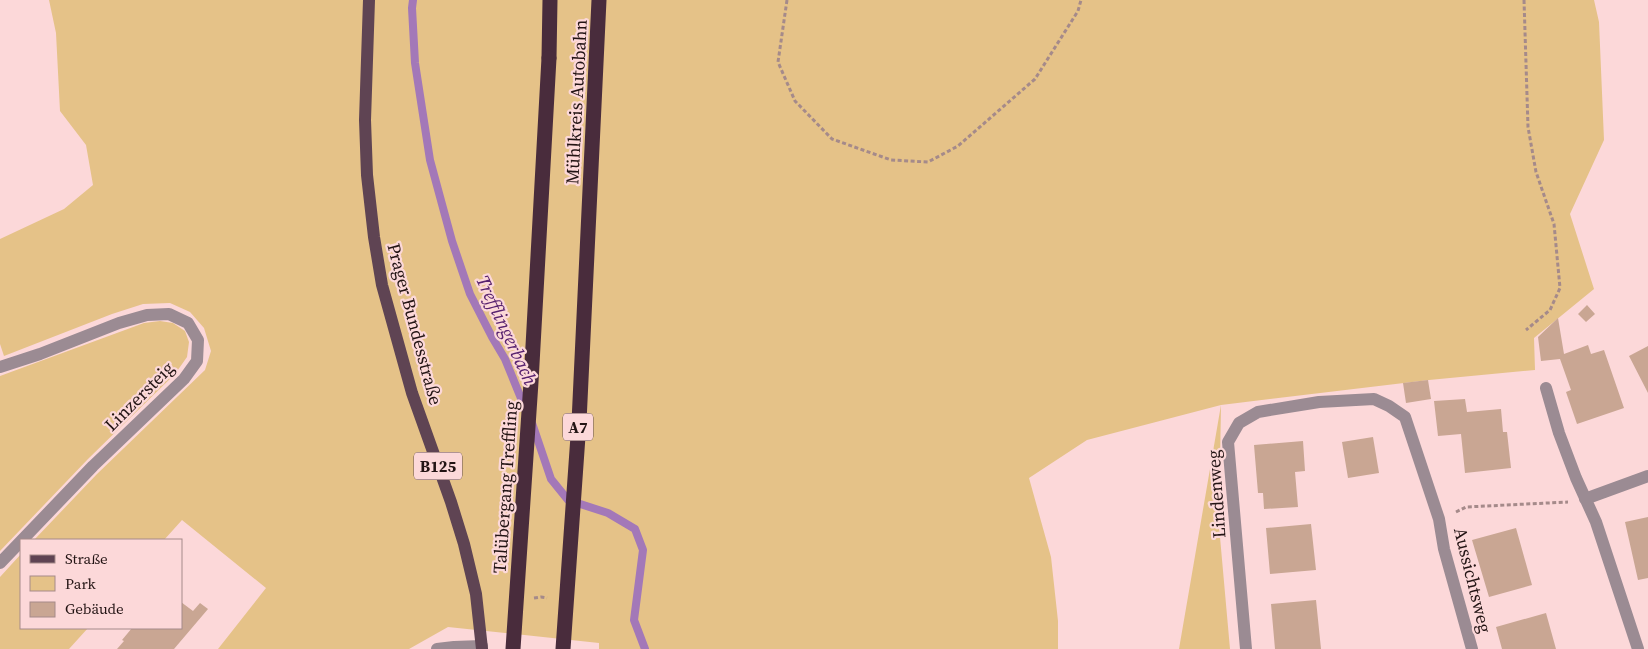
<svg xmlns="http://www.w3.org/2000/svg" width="1648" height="649" viewBox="0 0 1648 649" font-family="'Source Serif 4',serif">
	<rect width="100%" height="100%" fill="#fcd8d9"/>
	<path fill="#e5c288" d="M49 0H1594L1599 22 1604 140 1570 214 1594 289 1534 338 1535 370 1429 380 1221 405 1219 526 1230 649H1179L1221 405 1087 440 1029 478 1051 557 1058 621V649H599V643L448 627 409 649H218L266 588 182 520 164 540H34L97 474 205 370 211 351 204 328 190 312 170 303 143 304 112 314 4 356 0 344V239L64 209 93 185 86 145 60 111 56 33Z
		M160 321 173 323 185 331 189 342 187 357 175 374 88 459 0 551V376L144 323Z
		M21 554V628H88L69 649H0V577Z"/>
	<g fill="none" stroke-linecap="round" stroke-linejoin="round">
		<path stroke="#a378b8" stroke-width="8" d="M413 0 412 8 415 63 430 160 452 241 470 294 492 337 505 359 525 408
			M532 423 551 479 568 500 608 513 635 529 643 550 634 620 645 649"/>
	</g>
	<path fill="#c9a693" d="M1587 305 1595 314 1586 322 1578 314Z
		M1558 318 1564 354 1588 345 1591 354 1604 350 1624 408 1577 424 1566 392 1571 390 1560 359 1541 361 1538 337Z
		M1648 346V393L1629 356Z
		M1428 380 1431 399 1406 403 1403 383Z
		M1465 399 1467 412 1501 409 1503 432H1507L1511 468 1465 473 1461 434 1438 436 1434 401Z
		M1373 437 1379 473 1348 478 1342 442Z
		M1303 441 1305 471 1295 472 1298 507 1264 509 1263 493H1258L1254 445Z
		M1648 517V578L1638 580 1625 522Z
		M1311 524 1316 570 1270 574 1266 528Z
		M1516 528 1532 585 1489 597 1472 540Z
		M1316 600 1321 649H1275L1271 604Z
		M181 602 193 611 200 603 208 609 174 649H117L124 641 122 640 132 628H181Z
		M1546 613 1556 649H1502L1496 627Z"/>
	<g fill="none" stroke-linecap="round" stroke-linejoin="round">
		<path stroke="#a58a8a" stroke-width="3" stroke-dasharray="4 2.5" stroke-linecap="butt" d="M787 0 778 62 795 101 832 139 891 160 928 162 958 146 1035 79 1078 11 1081 0
			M1524 0 1528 127 1536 172 1554 224 1560 288 1550 310 1526 330
			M1456 512 1466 507 1568 502
			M534 598 541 597 547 598"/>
		<path stroke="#9b8b93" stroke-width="12" d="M0 367 40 354 119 323 147 315 169 314 188 323 198 340 197 361 184 379 93 466 0 563
			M1546 388 1559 433 1576 478 1596 522 1638 649
			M1585 499 1648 476
			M437 649 454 647 482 646
			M1246 649 1228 442 1239 423 1258 412 1319 402 1374 399 1389 406 1405 417 1439 519 1444 549 1472 649"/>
		<path stroke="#5f4453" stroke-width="12" d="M369 0 365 120 367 175 374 237 382 285 412 393 451 502 464 544 476 594 482 649"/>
		<path stroke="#492c3c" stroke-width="15" d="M549 58 550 0
			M563 649 579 422 599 0"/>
		<path stroke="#492c3c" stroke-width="15" d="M513 649 531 382 549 58"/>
	</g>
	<g text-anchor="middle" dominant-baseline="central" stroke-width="4.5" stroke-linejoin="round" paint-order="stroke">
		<g fill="#fcd8d9" stroke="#644f4f" stroke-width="1">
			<rect x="563" y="413.5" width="30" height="27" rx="4"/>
			<rect x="414" y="452.5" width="48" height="27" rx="4"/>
		</g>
		<g font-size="16" font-weight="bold" fill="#231414">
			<text x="578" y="427">A7</text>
			<text x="438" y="466">B125</text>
		</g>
		<g font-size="18" fill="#231414" stroke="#fcd8d9">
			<text transform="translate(576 102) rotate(-87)">Mühlkreis Autobahn</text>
			<text transform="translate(415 324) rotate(75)">Prager Bundesstraße</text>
			<text transform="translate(139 396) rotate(-45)">Linzersteig</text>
			<text transform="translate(505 487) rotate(-86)">Talübergang Treffling</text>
			<text transform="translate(1216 494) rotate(-94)">Lindenweg</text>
			<text transform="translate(1473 580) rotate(76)">Aussichtsweg</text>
		</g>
		<g font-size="19" font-style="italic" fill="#58226f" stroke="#fcd8d9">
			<text transform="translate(507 330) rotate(65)">Trefflingerbach</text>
		</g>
	</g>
	<rect x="20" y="539" width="162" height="90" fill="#fcd8d9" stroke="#a58a8a"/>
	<rect x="30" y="555" width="25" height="8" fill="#5f4453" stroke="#a58a8a"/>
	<text x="65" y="564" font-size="15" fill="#231414">Straße</text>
	<rect x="30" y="576" width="25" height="15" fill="#e5c288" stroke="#a58a8a"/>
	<text x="65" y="589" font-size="15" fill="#231414">Park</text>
	<rect x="30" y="602" width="25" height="15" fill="#c9a693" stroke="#a58a8a"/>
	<text x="65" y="614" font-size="15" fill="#231414">Gebäude</text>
</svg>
